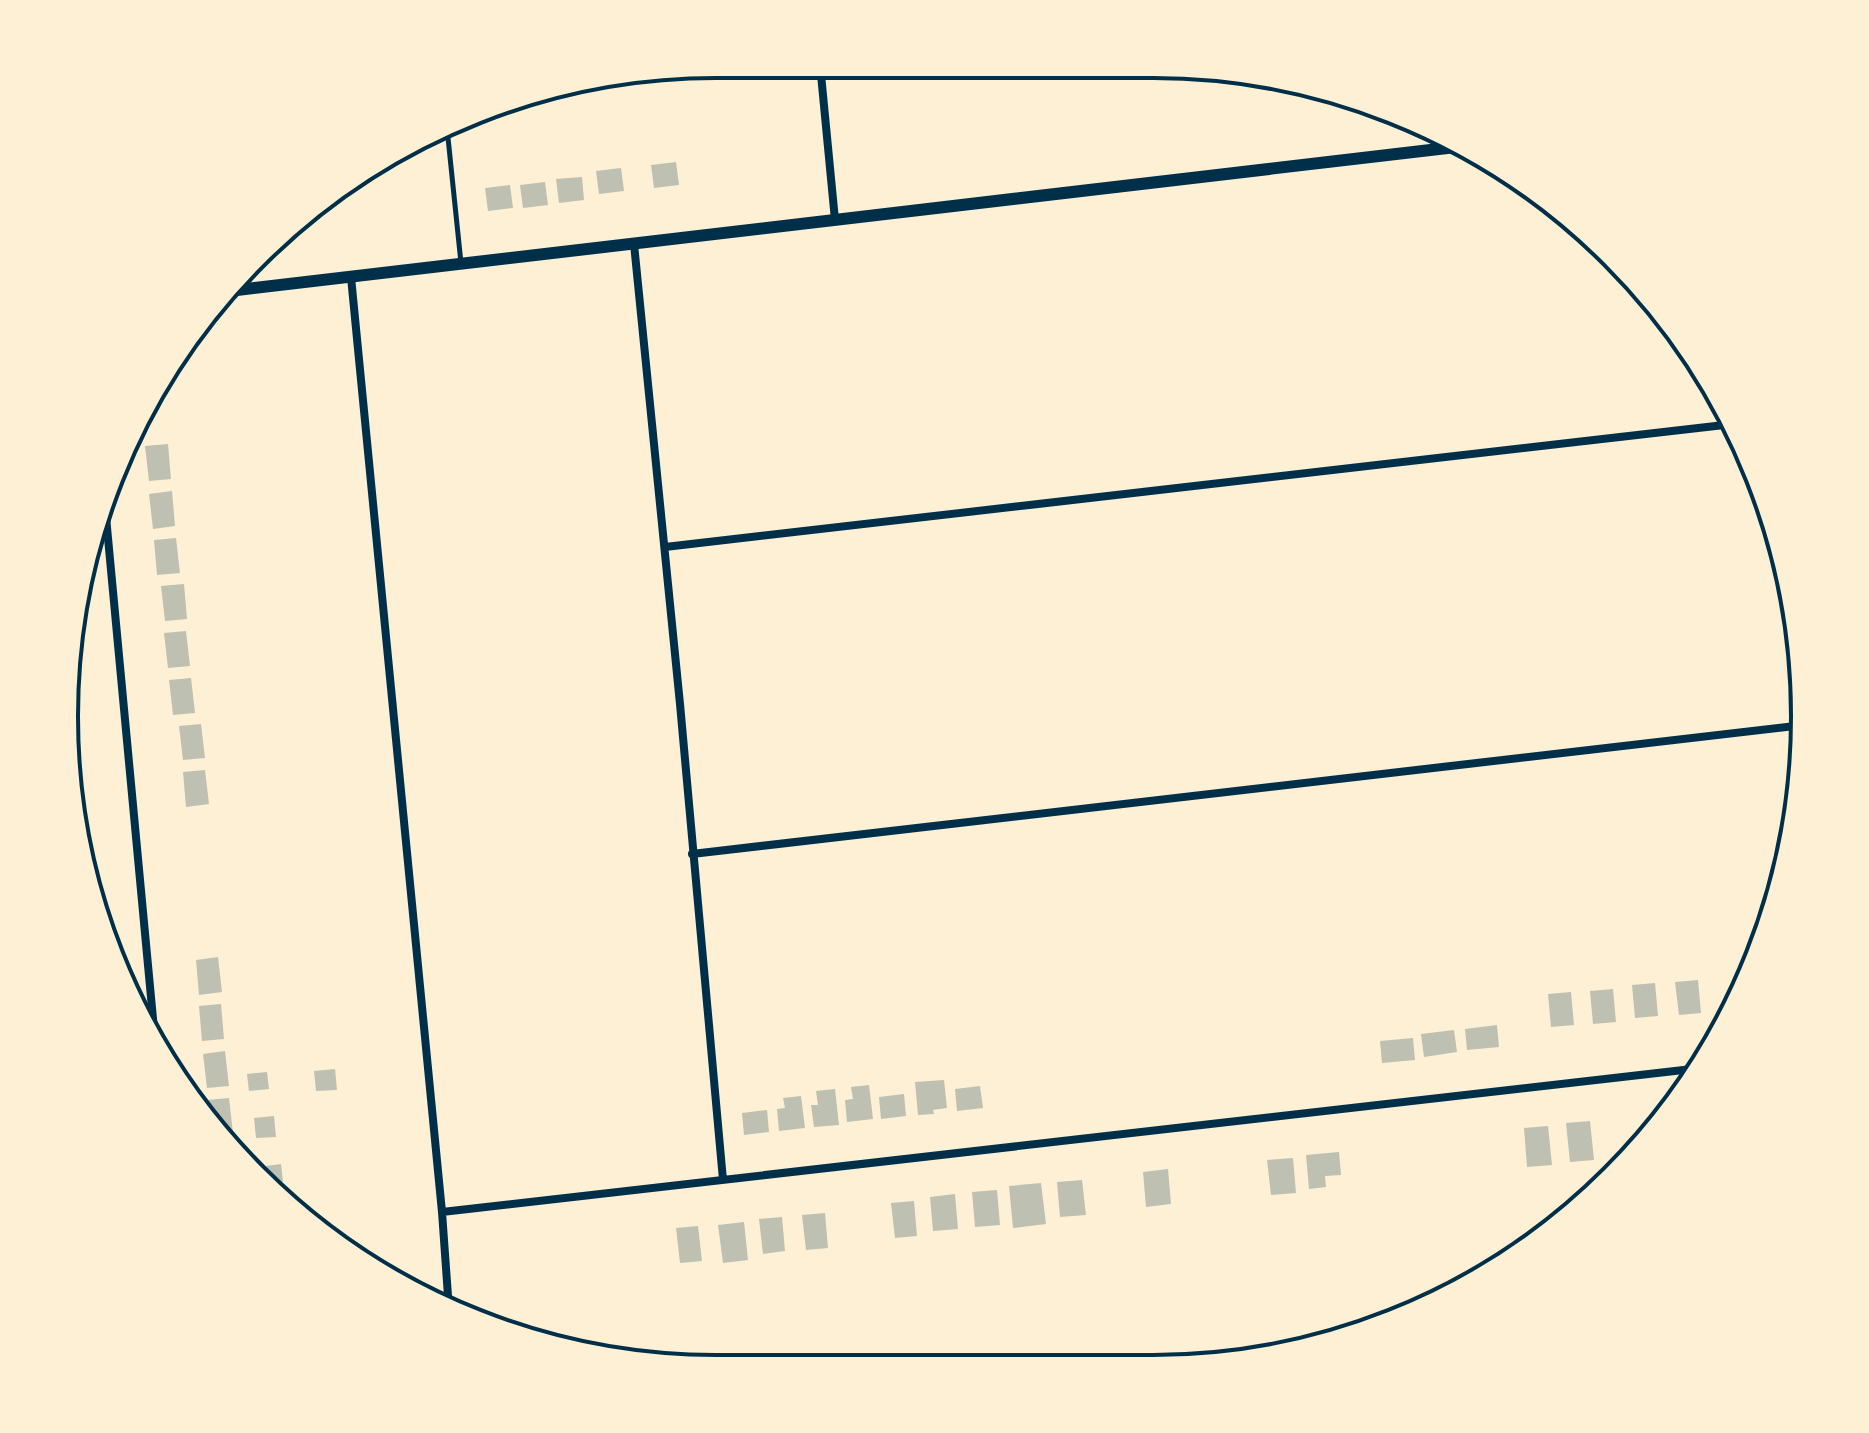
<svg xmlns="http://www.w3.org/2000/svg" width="1869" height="1433" viewBox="0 0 1869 1433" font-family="'Work Sans',sans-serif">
	<rect width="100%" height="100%" fill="#fdf0d5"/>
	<path fill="#bec0b2" d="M676 162 679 185 654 188 651 165Z
		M621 168 624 191 599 194 596 171Z
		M582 177 584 200 559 203 556 179Z
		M545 182 548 205 523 208 520 185Z
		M510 185 513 208 488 211 485 188Z
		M168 444 171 479 149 481 145 446Z
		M172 491 175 526 153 529 149 494Z
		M176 538 180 573 157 575 154 540Z
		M1789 576 1793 591 1780 592 1778 578Z
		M184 584 187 619 165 621 161 586Z
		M186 631 190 666 168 668 164 633Z
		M191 678 195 713 173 715 169 680Z
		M70 691H74L77 725 68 726Z
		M201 724 205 758 183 760 179 726Z
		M67 738H74L77 773 68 774 65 759Z
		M205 770 209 804 186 807 183 772Z
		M78 784 81 819H77L71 785Z
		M218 957 222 992 199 995 196 960Z
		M1698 980 1701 1013 1679 1015 1675 982Z
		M1655 983 1658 1016 1635 1018 1632 985Z
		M1613 989 1616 1022 1593 1024 1590 991Z
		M1571 992 1574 1025 1551 1027 1548 994Z
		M221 1004 224 1039 202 1041 199 1006Z
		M1497 1025 1499 1047 1467 1050 1465 1029Z
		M1454 1030 1457 1052 1424 1057 1421 1034Z
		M1413 1038 1415 1060 1382 1063 1380 1041Z
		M225 1051 229 1086 207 1088 203 1054Z
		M335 1069 337 1090 316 1091 314 1071Z
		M267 1072 269 1089 249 1091 247 1074Z
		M944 1080 947 1108 933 1110 934 1114 918 1115 915 1082Z
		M869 1085 873 1119 847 1122 845 1100 853 1099 851 1087Z
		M980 1086 983 1108 957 1111 955 1089Z
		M835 1089 839 1125 814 1127 811 1105H818L816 1091Z
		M904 1094 906 1116 881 1119 879 1097Z
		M801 1096 805 1128 779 1131 777 1109 785 1108 783 1098Z
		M229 1098 233 1133 219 1134 209 1122 207 1100Z
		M767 1110 769 1132 744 1135 742 1113Z
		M1667 1114 1666 1115 1651 1132 1650 1115Z
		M274 1116 276 1137 256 1138 254 1118Z
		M1590 1121 1594 1160 1570 1162 1566 1123Z
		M1548 1126 1552 1165 1527 1167 1524 1128Z
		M1339 1152 1341 1175 1325 1176 1326 1187 1309 1189 1306 1155Z
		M1293 1158 1296 1193 1271 1195 1267 1160Z
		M281 1164 283 1182 263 1185 259 1181 258 1167Z
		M1168 1169 1171 1204 1146 1207 1143 1172Z
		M1082 1180 1086 1215 1060 1217 1057 1182Z
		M1041 1183 1046 1224 1013 1228 1009 1186Z
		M997 1190 1000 1225 975 1227 972 1192Z
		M955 1194 958 1229 933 1231 930 1197Z
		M914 1201 917 1236 895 1238 891 1203Z
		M825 1213 828 1248 806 1250 802 1215Z
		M782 1217 785 1251 763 1254 759 1219Z
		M744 1222 748 1260 723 1263 718 1225Z
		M698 1226 702 1261 680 1263 676 1228Z"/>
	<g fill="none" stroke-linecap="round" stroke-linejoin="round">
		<path stroke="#003049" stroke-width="5" d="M447 128 461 263"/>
		<path stroke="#003049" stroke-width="8" d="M820 64 835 220
			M634 244 680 704 723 1180
			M351 277 442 1212 449 1310
			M105 506 155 1040
			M665 547 1733 424
			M692 854 1804 725
			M442 1212 1701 1068"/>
		<path stroke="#003049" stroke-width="12" d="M229 291 1456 147"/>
	</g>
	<path d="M0 0H1869V1433H0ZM716 78H1153A638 638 0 0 1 1791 716V717A638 638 0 0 1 1153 1355H716A638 638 0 0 1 78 717V716A638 638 0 0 1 716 78Z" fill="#fdf0d5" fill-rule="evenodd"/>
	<path fill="none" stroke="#003049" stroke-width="4" d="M716 78H1153A638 638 0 0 1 1791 716V717A638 638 0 0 1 1153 1355H716A638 638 0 0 1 78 717V716A638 638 0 0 1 716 78Z"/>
</svg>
